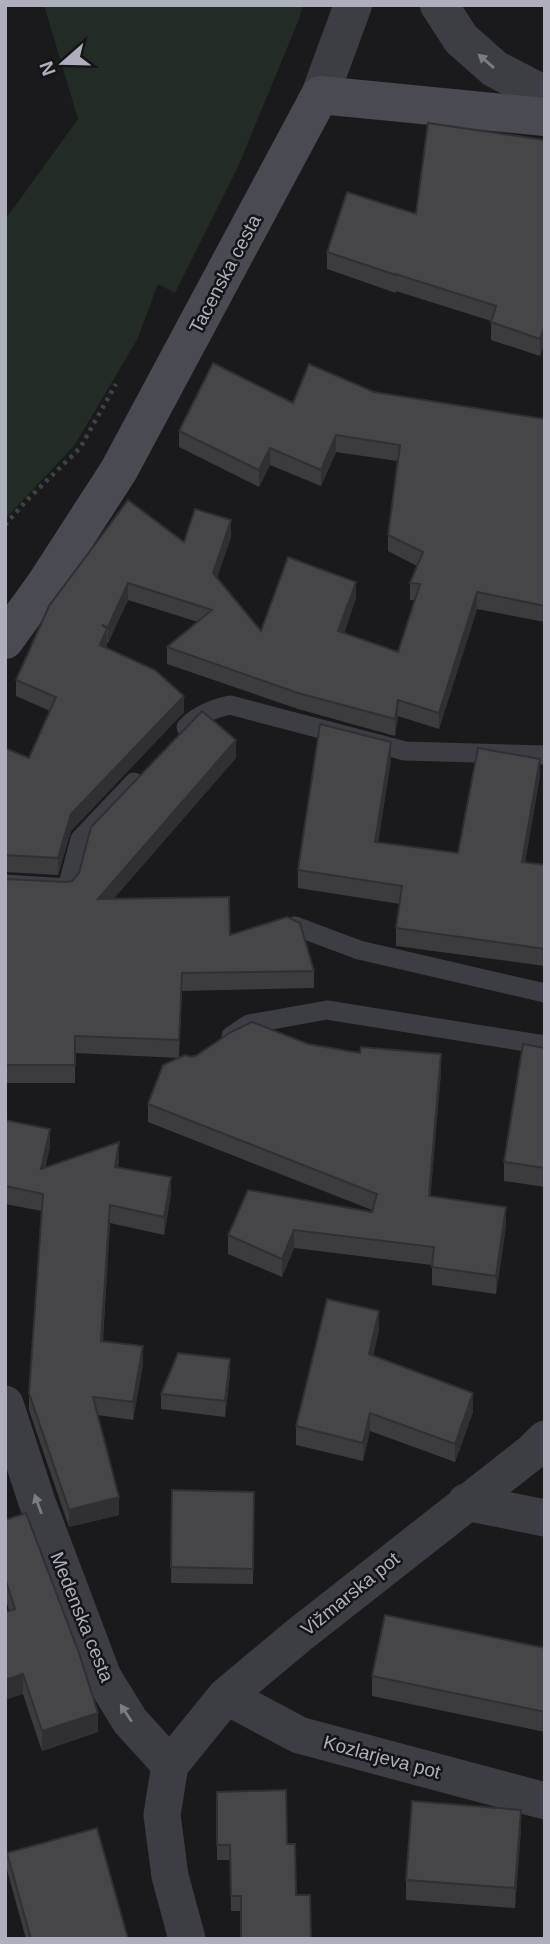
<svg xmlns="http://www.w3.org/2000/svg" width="550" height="1944" viewBox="0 0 550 1944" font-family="Arial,sans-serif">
	<rect width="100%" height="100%" fill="#1a1a1d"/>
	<path fill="#222b24" d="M44 5H303L299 19 238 167 175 293 158 284 137 340 74 446 5 519V220L78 119Z"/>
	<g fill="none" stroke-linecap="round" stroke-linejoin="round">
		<path stroke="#414249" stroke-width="4.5" stroke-dasharray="3.5 5" stroke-linecap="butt" d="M5 525 26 501 80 448 116 384"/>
		<path stroke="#3d3d44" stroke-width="19" d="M186 727C199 714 213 709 230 705L405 751 545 755
			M5 884 67 888 80 839 134 782
			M295 926 359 950 545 993
			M231 1036 249 1024 327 1010 545 1045"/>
		<path stroke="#3d3d44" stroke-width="37" d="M5 1404 37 1502 103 1677 130 1721 170 1765
			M466 1502 545 1518
			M226 1696 299 1735 545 1801
			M170 1765 226 1696 299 1635 532 1452 545 1439
			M170 1765 162 1815 170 1876 187 1939"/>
		<path stroke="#3d3d44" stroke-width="38" d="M439 5 461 39 495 69 545 95
			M320 95 353 5"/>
		<path stroke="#494a52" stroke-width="38" d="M5 640 46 583 119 470 320 95 545 117"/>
	</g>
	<path fill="#3b3b40" d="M545 140V341L540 356 491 340V321L396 291V293L327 269V252L416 214Z
		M374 392 545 419V622L477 609 439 729 398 716 395 736 298 709 167 664V647L198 622 128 600 108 643H107L106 648 184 712 71 831 58 875 5 872V748L29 758 50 711 16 696V680L49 606 184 542 231 537 217 578 261 631 356 598 344 633 398 652 415 600H410V583L417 566 388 551V535L397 461 336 452 321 486 270 465 259 487 179 447V431L293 403Z
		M236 758 113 899 230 935 314 971V988L182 991 179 1057 308 1044 441 1072 430 1197 506 1226 496 1294 432 1285V1265L294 1248 282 1277 228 1254V1235L372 1212V1210L148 1122V1104L179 1058 75 1053V1083H5V879L66 882 72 881Z
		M391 760 378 843 458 853 540 776 525 862 545 865V966L396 946V928L400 904 298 888V870Z
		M545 1048V1187L504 1181V1162Z
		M5 1120 50 1147 45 1168 119 1160 118 1167 171 1194 164 1235 110 1223 103 1341 143 1364 133 1420 97 1415 119 1515 69 1527 29 1410V1393L42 1211 5 1204Z
		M379 1330 373 1356 473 1412 455 1462 370 1431 363 1461 296 1445V1426Z
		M230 1374 225 1417 161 1409V1394Z
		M172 1490 254 1492 253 1584 171 1583Z
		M5 1520 98 1732 42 1751 23 1694 9 1610 5 1597Z
		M545 1648V1732L372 1696V1676Z
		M217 1792 287 1844 296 1895 241 1911H231L230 1860H217Z
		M521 1829 515 1908 406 1900V1880Z
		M7 1853 128 1939H26L7 1870Z"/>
	<path fill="#303034" d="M545 324V341L540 356V339Z
		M336 435V452L321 486V470Z
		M270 448V465L259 487V470Z
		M231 520V537L213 590V573Z
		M356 582V598L338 648V631Z
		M128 583V600L108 643V627Z
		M477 592V609L439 729V713Z
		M107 629V646L100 662V645Z
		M184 696V712L71 831 58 875V858L71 814Z
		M398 700V716L395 736V719Z
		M236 740V758L98 917V899Z
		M391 742V760L375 860V842Z
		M540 759V776L522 879V862Z
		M441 1054V1072L429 1215V1196Z
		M50 1129V1147L41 1187V1169Z
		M119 1142V1160L115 1184V1167Z
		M171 1177V1194L164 1235V1217Z
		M110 1205V1223L101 1359V1341Z
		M506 1207V1226L496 1294V1276Z
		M294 1230V1248L282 1277V1259Z
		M379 1311V1330L369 1372V1354Z
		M143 1346V1364L133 1420V1402Z
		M230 1359V1374L225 1417V1401Z
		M473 1393V1412L455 1462V1444Z
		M370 1413V1431L363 1461V1443Z
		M119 1497V1515L69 1527V1510Z
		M23 1674V1694L5 1700V1680Z
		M98 1713V1732L42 1751V1731Z
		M521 1810V1829L515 1908V1888Z"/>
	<path fill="#45454a" stroke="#303034" stroke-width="2" d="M428 123 545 140V324L540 339 491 322 496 306 396 274V275L327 252 347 192 416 214Z
		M213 363 293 403 309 364 374 392 545 419V606L477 592 439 713 398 700 395 719 298 693 167 647 212 610 128 583 108 627 102 625 107 629 100 645 155 670 184 696 71 814 58 858 5 855V748L29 758 56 697 16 680 49 606 128 500 184 542 195 509 231 520 213 573 261 631 288 557 356 582 338 631 398 652 420 584 410 583 423 552 388 535 400 445 336 435 321 470 270 448 259 470 179 431Z
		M202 711 236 740 98 899 229 897 230 935 287 917 300 923 314 971 182 973 179 1040 75 1036V1065H5V879L66 882 72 881 79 873 91 827Z
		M320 724 391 742 375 842 458 853 478 748 540 759 522 862 545 865V949L396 928 402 886 298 870Z
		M252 1022 308 1044 360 1053 361 1047 441 1054 429 1196 506 1207 496 1276 432 1267 434 1247 294 1230 282 1259 228 1235 248 1190 372 1212 377 1194 148 1104 163 1065 185 1055 191 1057 197 1055 231 1032Z
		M523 1044 545 1048V1168L504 1162Z
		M5 1120 50 1129 41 1169 119 1142 115 1167 171 1177 164 1217 110 1205 101 1341 143 1346 133 1402 93 1397 119 1497 69 1510 29 1393 43 1194 5 1186Z
		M327 1299 379 1311 369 1354 473 1393 455 1444 370 1413 363 1443 296 1426Z
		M178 1353 230 1359 225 1401 161 1394Z
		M172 1490 254 1492 253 1569 171 1567Z
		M26 1513 79 1653 98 1713 42 1731 23 1674 5 1680V1612L15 1609 5 1578V1520Z
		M385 1615 545 1648V1712L372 1676Z
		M286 1790 287 1844H295L296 1895H310L311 1939H241V1896H231L230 1845H217V1792Z
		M412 1801 521 1810 515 1888 406 1880Z
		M97 1828 128 1939H31L7 1853Z"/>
	<defs><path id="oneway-solid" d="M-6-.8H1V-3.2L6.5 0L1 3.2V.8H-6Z" transform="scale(1.75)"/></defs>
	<g fill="#7b7c86">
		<use href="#oneway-solid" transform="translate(486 61) rotate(-139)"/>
		<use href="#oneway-solid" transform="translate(38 1504) rotate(-110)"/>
		<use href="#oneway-solid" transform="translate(126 1713) rotate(-123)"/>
	</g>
	<g text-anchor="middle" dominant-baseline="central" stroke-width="5" stroke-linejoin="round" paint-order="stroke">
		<g font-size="19" fill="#adb0bc" stroke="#151518">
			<text transform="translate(225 274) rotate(-62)">Tacenska cesta</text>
			<text transform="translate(350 1594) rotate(-39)">Vižmarska pot</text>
			<text transform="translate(82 1617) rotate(68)">Medenska cesta</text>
			<text transform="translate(382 1757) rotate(15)">Kozlarjeva pot</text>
		</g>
	</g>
	<rect width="550" height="1944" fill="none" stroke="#adb0bc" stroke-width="14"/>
	<g transform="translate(63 63) rotate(250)" stroke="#151518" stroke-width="5" paint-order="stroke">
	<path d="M0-5L12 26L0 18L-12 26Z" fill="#adb0bc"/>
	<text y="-10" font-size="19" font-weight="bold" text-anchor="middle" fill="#adb0bc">N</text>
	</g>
</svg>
